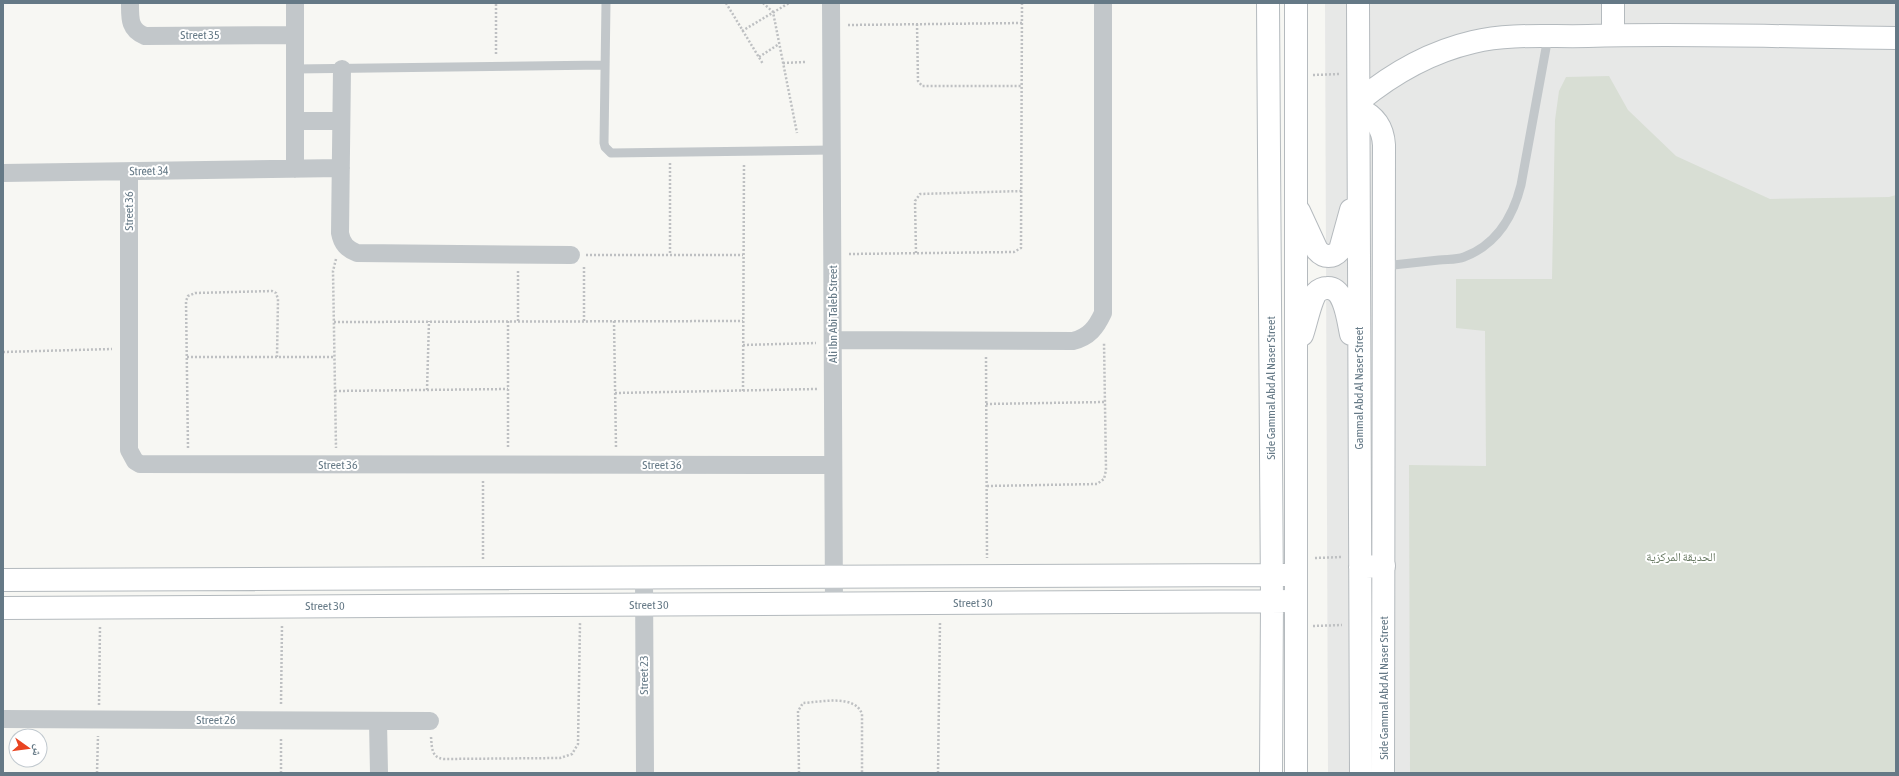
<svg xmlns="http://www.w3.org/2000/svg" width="1899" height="776" viewBox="0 0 1899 776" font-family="'Asap Condensed','Noto Naskh Arabic',sans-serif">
	<rect width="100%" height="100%" fill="#f7f7f3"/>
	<path fill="#e7e8e7" d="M1325 3H1896V773H1328Z"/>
	<path fill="#d8ded4" d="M1609 76 1628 110 1676 156 1770 199 1889 197 1896 195V773H1410L1409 465 1486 466 1485 331 1456 328V279H1552L1555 120 1559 91 1566 77Z"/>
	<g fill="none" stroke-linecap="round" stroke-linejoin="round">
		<defs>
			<path id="secondary" d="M1268 3 1272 601 1271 773
				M1613 35V3
				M1359 101C1393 73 1430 52 1473 42 1510 33 1550 37 1588 36 1690 33 1793 37 1896 38
				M1359 109C1375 116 1383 128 1384 145L1383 773
				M3 580 1296 575
				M3 608 1296 601"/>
			<path id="primary" d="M1296 3V773
				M1358 3 1361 773
				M1299 211 1317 250C1324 258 1333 258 1340 250L1351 210
				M1302 335C1306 324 1310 302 1316 293 1319 290 1323 288 1327 288 1345 287 1348 321 1351 334
				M1360 567 1384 566"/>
		</defs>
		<use href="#secondary" stroke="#b4babe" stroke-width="24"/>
		<use href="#primary" stroke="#b5babe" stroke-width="24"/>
		<path stroke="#bec0c2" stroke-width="2.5" stroke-dasharray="2 2" stroke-linecap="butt" d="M726 3 763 64
			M763 3 773 12 797 133
			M917 24 918 81 922 86H1022
			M848 25 1022 23
			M742 31 789 3
			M496 54V3
			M759 57 779 44
			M783 63 805 62
			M1313 75 1340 74
			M670 163V255
			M916 253 915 201 920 194 1022 191
			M849 254 1014 252 1021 248 1022 3
			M586 255H743
			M336 259 333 271 336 448
			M508 321V449
			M518 321V271
			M584 321V266
			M614 321 616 448
			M334 322 743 321
			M743 345 816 343
			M3 352 112 349
			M187 357H334
			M986 357 987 558
			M427 390 429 321
			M335 391 508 389
			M743 391 744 163
			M615 393 817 389
			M986 404 1105 402
			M188 448 186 301 188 296 195 293 272 291 276 293 278 299 277 357
			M483 481V560
			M987 486 1097 484 1104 479 1106 470 1104 342
			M1315 558 1342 557
			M1313 626 1342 625
			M281 704 282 625
			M99 705 100 626
			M431 737C432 747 431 758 444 759L560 758 572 754 578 744 580 623
			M97 773 98 736
			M281 773V737
			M799 773 798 711 803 703C821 702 855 694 862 714V773
			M938 773 940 622"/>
		<path stroke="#c2c7ca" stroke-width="9" d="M606 3 604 143 605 147 611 153 832 150
			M295 69 605 65
			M1384 266C1403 264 1421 262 1439 260 1447 259 1457 260 1464 257 1496 245 1513 217 1521 185L1548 37"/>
		<path stroke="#c2c7ca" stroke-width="18" d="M130 3C130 18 129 30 145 36L295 35
			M831 3 834 604
			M342 69 340 233C342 244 347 249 357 253L571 255
			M295 121H341
			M295 169V3
			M129 172V450L135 461 140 464 833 465
			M3 173 341 168
			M833 340 1073 341C1089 337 1096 328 1103 313V3
			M644 577 645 773
			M3 719 430 721
			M378 721 379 773"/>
		<use href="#secondary" stroke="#fff" stroke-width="22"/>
		<use href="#primary" stroke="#fff" stroke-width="22"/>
	</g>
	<g text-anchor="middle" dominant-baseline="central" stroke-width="4" stroke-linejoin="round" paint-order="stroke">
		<g font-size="12" fill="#657986" stroke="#fff">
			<text x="200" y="35">Street 35</text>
			<text transform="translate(149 171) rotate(-1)">Street 34</text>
			<text transform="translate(129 211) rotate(-90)">Street 36</text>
			<text transform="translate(833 314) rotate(-90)">Ali Ibn Abi Taleb Street</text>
			<text transform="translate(1271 388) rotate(-90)">Side Gammal Abd Al Naser Street</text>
			<text transform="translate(1359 388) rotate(-90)">Gammal Abd Al Naser Street</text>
			<text x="338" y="465">Street 36</text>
			<text x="662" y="465">Street 36</text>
			<text x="973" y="603">Street 30</text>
			<text x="649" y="605">Street 30</text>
			<text x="325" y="606">Street 30</text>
			<text transform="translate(644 675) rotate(-90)">Street 23</text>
			<text transform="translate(1384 688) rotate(-90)">Side Gammal Abd Al Naser Street</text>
			<text x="216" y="720">Street 26</text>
		</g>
		<g font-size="12" fill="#667760" stroke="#fff">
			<text x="1681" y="557">الحديقة المركزية</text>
		</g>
	</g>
	<rect width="1899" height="776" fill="none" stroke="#657986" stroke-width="8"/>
	<g transform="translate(28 748) rotate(104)"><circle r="19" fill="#ffffff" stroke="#c1c9cf"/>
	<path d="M0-3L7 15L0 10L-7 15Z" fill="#e94421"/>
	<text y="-6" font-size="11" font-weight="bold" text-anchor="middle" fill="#657986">ش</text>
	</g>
</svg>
